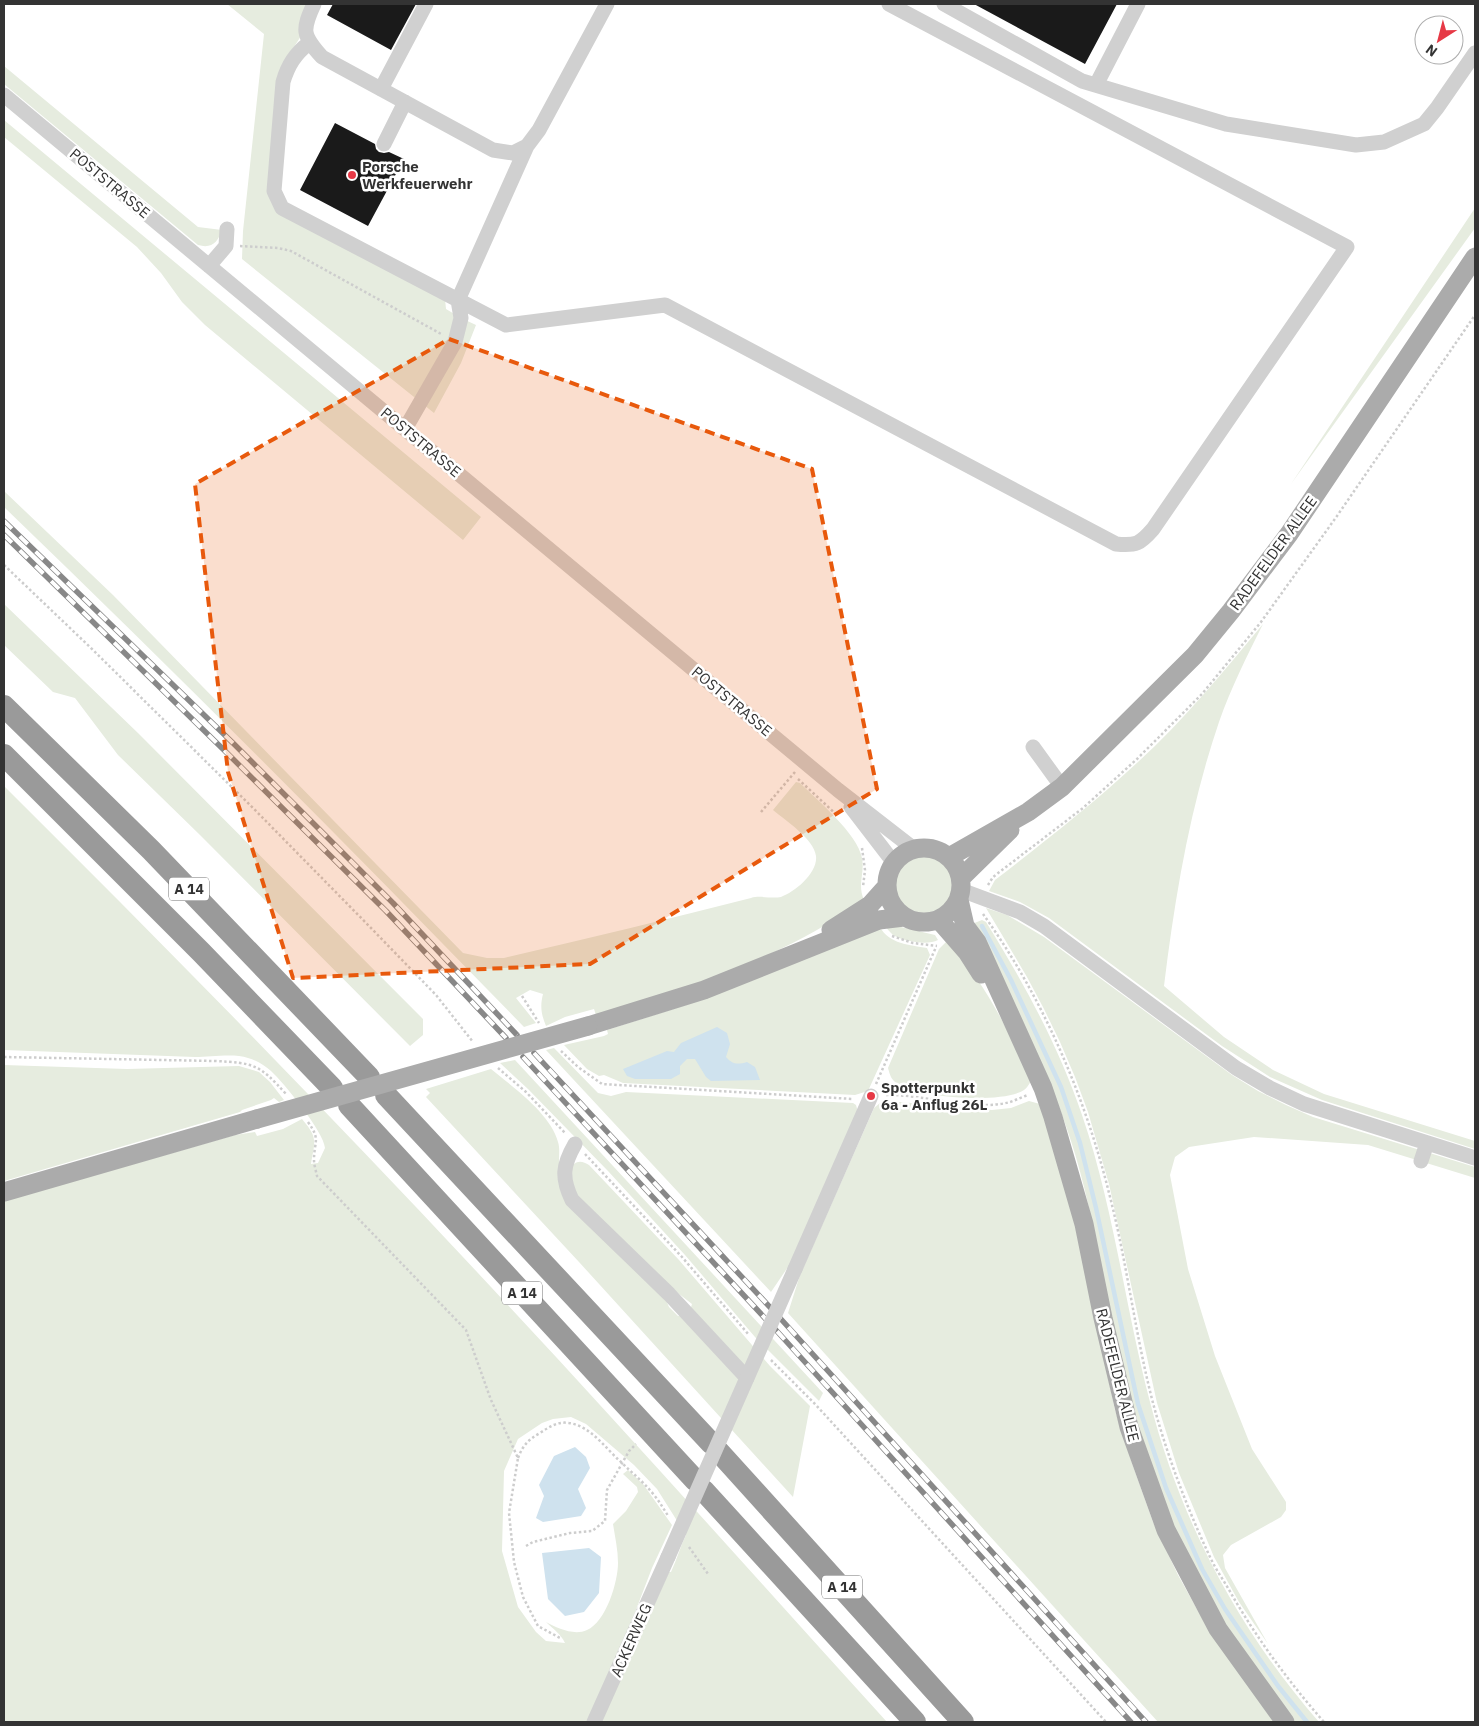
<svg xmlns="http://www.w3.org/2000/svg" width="1479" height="1726" viewBox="0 0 1479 1726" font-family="'IBM Plex Sans',sans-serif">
	<rect width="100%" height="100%" fill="#fff"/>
	<path fill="#e6ecdf" d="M227 4H306L301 36 292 50 273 199 445 299 446 309 461 318 476 325 461 363 434 413 242 259 243 231 264 34Z
		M4 66 198 227 222 230C218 242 212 249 198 245L4 84Z
		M4 120 481 517 463 540 205 325 182 302 161 273 137 247 4 137Z
		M1475 208V228L1291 484Z
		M4 491 113 595 463 953 487 958H504C586 939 669 919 751 898 760 895 771 899 781 897 795 892 818 873 816 856 814 839 785 820 773 810L796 782 800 783C818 801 857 833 862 858 865 873 857 884 864 900L858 906C829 923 801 940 770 954 715 980 655 997 596 1015L594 1009 565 1017 546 1026C541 1014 540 1006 543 994L530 990 516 998 536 1023 524 1027C353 851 181 677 4 507Z
		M4 604 138 733 423 1019V1035L410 1046 200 835 118 755 75 698 53 692 4 645Z
		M1263 624C1247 656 1231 688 1219 722 1190 807 1175 896 1164 986L1224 1037 1273 1070 1324 1094 1475 1141V1149L1322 1100 1270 1077 1222 1046 1049 918 1020 902 989 891 995 880C1044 842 1093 804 1138 762 1184 720 1223 672 1263 624Z
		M4 786C169 950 332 1116 491 1287 625 1430 755 1577 887 1722H601L669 1572H671C677 1559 680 1547 686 1535L657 1489 634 1465 586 1424 571 1417 553 1419 542 1423 518 1439 504 1471 502 1551 518 1607 536 1632 546 1641 565 1643C561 1634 553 1629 546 1622 557 1628 574 1636 587 1630 606 1622 618 1582 618 1563 618 1550 615 1537 613 1524L626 1511 638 1492 637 1487 623 1474 628 1470 643 1484 672 1525 652 1568 624 1641 588 1722H4V1201L235 1135 255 1132 257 1136 283 1129 302 1119C318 1138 315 1140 311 1164L318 1163 325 1148C324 1132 284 1083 271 1071 265 1066 256 1060 248 1058 234 1053 211 1057 195 1057 131 1055 68 1052 4 1050Z
		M895 884a29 29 0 1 1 58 0a29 29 0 1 1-58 0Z
		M986 908 1007 915 1044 937 1232 1075 1258 1091 1286 1105 1313 1117 1475 1167V1178L1368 1145 1254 1137 1189 1147 1175 1157 1170 1175 1188 1269 1215 1356 1252 1449 1286 1502V1510L1281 1517 1231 1545 1223 1555 1225 1568 1268 1644 1239 1602 1214 1557 1179 1473 1157 1403 1109 1184 1088 1112 1075 1077 1060 1042 1044 1009 1027 977Z
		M982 920 986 922C1024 983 1059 1047 1082 1115 1114 1208 1125 1307 1150 1402 1180 1520 1239 1631 1319 1722H1295L1292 1718C1268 1685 1243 1653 1221 1619 1180 1555 1153 1480 1132 1408 1107 1320 1099 1228 1071 1141 1047 1065 1008 995 972 924Z
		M885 926 901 927 935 935 938 940C927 946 903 941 893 935 890 932 887 929 885 926Z
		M880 927C889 944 910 945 927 948L930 955 868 1091 855 1095 623 1083 604 1075 599 1076 587 1069 564 1045 604 1036 608 1034 607 1030 689 1004Z
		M946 942C985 980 1009 1032 1031 1081 1029 1084 1027 1088 1024 1090 1003 1104 918 1098 898 1084 891 1080 890 1075 888 1068L939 949Z
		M554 1048 598 1093 611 1096 626 1092 853 1103 856 1105 858 1112 790 1264 771 1292 546 1050Z
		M515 1060 823 1393 819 1401 755 1337 685 1255 608 1171 528 1089 500 1063Z
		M4 1065 127 1069 239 1066 259 1072 270 1082 284 1100 279 1102 274 1098 271 1100 242 1110 240 1112 4 1181Z
		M491 1069C513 1087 551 1114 558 1142 560 1148 559 1155 559 1161 559 1180 562 1193 574 1208L666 1297 665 1298 669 1307 678 1316C686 1316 690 1312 692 1304L674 1290 672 1291 579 1202C572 1192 561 1174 574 1164 579 1160 584 1162 589 1165L679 1260 770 1366 810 1406 793 1497 579 1262 426 1097 430 1093 426 1089Z
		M888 1101 992 1110 1011 1108 1029 1101 1040 1104 1068 1193 1115 1410 1133 1466 1153 1522 1178 1575 1207 1627 1274 1722H1158L788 1313 800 1275 874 1108 880 1103Z"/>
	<path fill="#cfe2ee" d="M717 1027 727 1033 730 1044 726 1057C732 1064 737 1065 747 1062L755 1067 760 1080 711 1081 706 1077 695 1059H687L680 1066V1074L671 1079H635L627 1076 623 1069 667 1051 674 1052 681 1043Z
		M575 1447 586 1457 590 1468 578 1489 586 1508 581 1516 543 1522 536 1518 544 1496 539 1485 554 1456Z
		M589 1548 601 1557 599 1593 584 1612 565 1616 548 1599 542 1553Z"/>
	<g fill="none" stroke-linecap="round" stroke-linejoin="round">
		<path stroke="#cfe2ee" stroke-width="4.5" d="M982 926 1011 980 1061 1087 1080 1143 1096 1208 1138 1404 1166 1488 1202 1569 1225 1609 1278 1686 1307 1722"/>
	</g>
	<path fill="#1a1a1a" d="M333 4H416L391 50 327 15Z
		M974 4H1117L1085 64Z
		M335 123 375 144 376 149 379 152 384 153 389 152 404 159 368 226 300 190Z"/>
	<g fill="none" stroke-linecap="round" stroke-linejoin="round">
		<path stroke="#cdcdcd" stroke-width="2.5" stroke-dasharray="2.5 2.5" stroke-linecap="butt" d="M240 246 278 248 291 251 443 335
			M4 565 92 649 257 812 371 928 436 995 473 1042
			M798 779 838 816
			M761 812 795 772
			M862 848 865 870 863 887
			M988 885 993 877 1083 808 1137 759 1202 694 1261 622 1337 516 1475 315
			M983 914C1042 996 1085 1096 1109 1193 1127 1262 1135 1334 1153 1403 1167 1455 1187 1508 1210 1557 1215 1568 1222 1578 1228 1588 1255 1636 1288 1681 1324 1722
			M892 936 913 943 937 946
			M522 996 539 1023
			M561 1051 578 1067 602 1084 853 1099
			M4 1057 215 1061C254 1063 259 1064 286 1094
			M498 1068 526 1092 566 1134
			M876 1084 936 947
			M886 1095C924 1094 975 1112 1010 1102 1016 1100 1022 1097 1028 1095
			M308 1122C321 1140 314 1141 314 1160 314 1165 316 1171 317 1176L466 1330 491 1400 518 1458 509 1513 514 1562 523 1597 538 1626 560 1638
			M585 1154 682 1257 749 1335
			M771 1360 815 1404 1106 1722
			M518 1458C523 1445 529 1439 540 1433 549 1427 558 1421 569 1423 591 1426 606 1449 621 1462 633 1474 643 1481 654 1495 660 1502 664 1510 669 1517
			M526 1546 533 1542 570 1533 592 1531 605 1521 607 1490 629 1451 636 1444
			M689 1547 708 1574"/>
		<path stroke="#d0d0d0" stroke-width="15" d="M314 4C302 30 302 35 322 57L493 150 513 153 527 146 539 130 607 4
			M944 4 1082 81 1226 124 1356 145 1384 142 1424 124 1437 108 1475 53
			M309 43C295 54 288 65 283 82L274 191 282 208 506 325 665 305 1116 544C1136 546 1140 544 1153 529L1347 247 889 4
			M1096 85 1138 4
			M381 89 426 4
			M4 95 838 790 914 849
			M384 144 405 102
			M209 266 226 246 227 229
			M405 429 455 342 461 318 458 300 527 146
			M1033 747 1062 787
			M851 807 894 863
			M961 890 1020 912 1044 926 1236 1068 1270 1088 1304 1104 1475 1158
			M575 1144C563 1165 561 1177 572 1200L669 1294 747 1378
			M1421 1161 1427 1143
			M795 1269 871 1096
			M594 1722 668 1557"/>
		<path stroke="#ababab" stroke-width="19" d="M887 885a37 37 0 1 1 74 0a37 37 0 1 1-74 0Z
			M949 857 1028 812 1062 787 1195 655 1231 611 1289 534 1475 257
			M961 878 1010 830
			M959 900 965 926 977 942 1043 1088 1053 1117 1084 1224 1103 1318 1129 1427 1166 1530 1218 1629 1285 1722
			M939 920 967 952 981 974
			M831 930 870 905 887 886
			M588 1026 704 990 879 920 904 917
			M4 1192 257 1119"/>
		<path stroke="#9a9a9a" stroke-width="22" d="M4 706 151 850 369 1077
			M4 755 201 952 332 1088
			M386 1095 711 1443
			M349 1105 695 1480
			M720 1453 963 1722
			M704 1491 915 1722"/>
		<defs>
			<path id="rail" d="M4 521 235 745 393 903 517 1035
				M4 535 227 753 386 911 506 1038
				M534 1053 780 1318 1146 1722
				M523 1057 775 1329 1131 1722"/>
		</defs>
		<use href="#rail" stroke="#888" stroke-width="5.5"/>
		<use href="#rail" stroke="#fff" stroke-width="4" stroke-dasharray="11" stroke-linecap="butt"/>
		<path stroke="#d0d0d0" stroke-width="15" d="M668 1557 795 1269"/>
		<path stroke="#ababab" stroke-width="19" d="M257 1119 588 1026"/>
	</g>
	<path fill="#e8590c" fill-opacity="0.2" stroke="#e8590c" stroke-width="4" stroke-dasharray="10 6" stroke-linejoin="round" d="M449 339 812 469 877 789 590 964 293 978 228 772 195 484Z"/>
	<g fill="#e63946" stroke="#fff" stroke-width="2">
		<circle cx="352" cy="175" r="5"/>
		<circle cx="871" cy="1096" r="5"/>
	</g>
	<g text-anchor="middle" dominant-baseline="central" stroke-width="5" stroke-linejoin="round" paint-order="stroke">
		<g fill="#fff" stroke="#707070" stroke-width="1">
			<rect x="169" y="877.5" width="40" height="23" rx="4"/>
			<rect x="502" y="1281.5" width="40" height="23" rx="4"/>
			<rect x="822" y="1575.5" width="40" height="23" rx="4"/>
		</g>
		<g font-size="14" font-weight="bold" fill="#333">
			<text x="189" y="889">A 14</text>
			<text x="522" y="1293">A 14</text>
			<text x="842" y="1587">A 14</text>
		</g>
		<g font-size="15" font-weight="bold" fill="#333" stroke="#fff" text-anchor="start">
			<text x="362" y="166">Porsche<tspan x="362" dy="17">Werkfeuerwehr</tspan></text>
			<text x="881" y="1087">Spotterpunkt<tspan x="881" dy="17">6a - Anflug 26L</tspan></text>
		</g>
		<g font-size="15" fill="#333" stroke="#fff">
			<text transform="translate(110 183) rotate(40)">POSTSTRASSE</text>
			<text transform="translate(421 442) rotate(40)">POSTSTRASSE</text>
			<text transform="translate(1273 553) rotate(-54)">RADEFELDER ALLEE</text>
			<text transform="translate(732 701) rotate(40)">POSTSTRASSE</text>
			<text transform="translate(1118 1375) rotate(76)">RADEFELDER ALLEE</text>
			<text transform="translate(631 1640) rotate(-66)">ACKERWEG</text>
		</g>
	</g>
	<rect width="1479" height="1726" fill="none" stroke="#333333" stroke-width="10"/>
	<g transform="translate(1439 40) rotate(216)"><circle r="24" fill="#ffffff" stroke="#adadad"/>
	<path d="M0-4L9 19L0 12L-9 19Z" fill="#e63946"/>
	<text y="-8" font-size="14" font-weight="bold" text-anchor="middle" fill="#333333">N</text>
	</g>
</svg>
